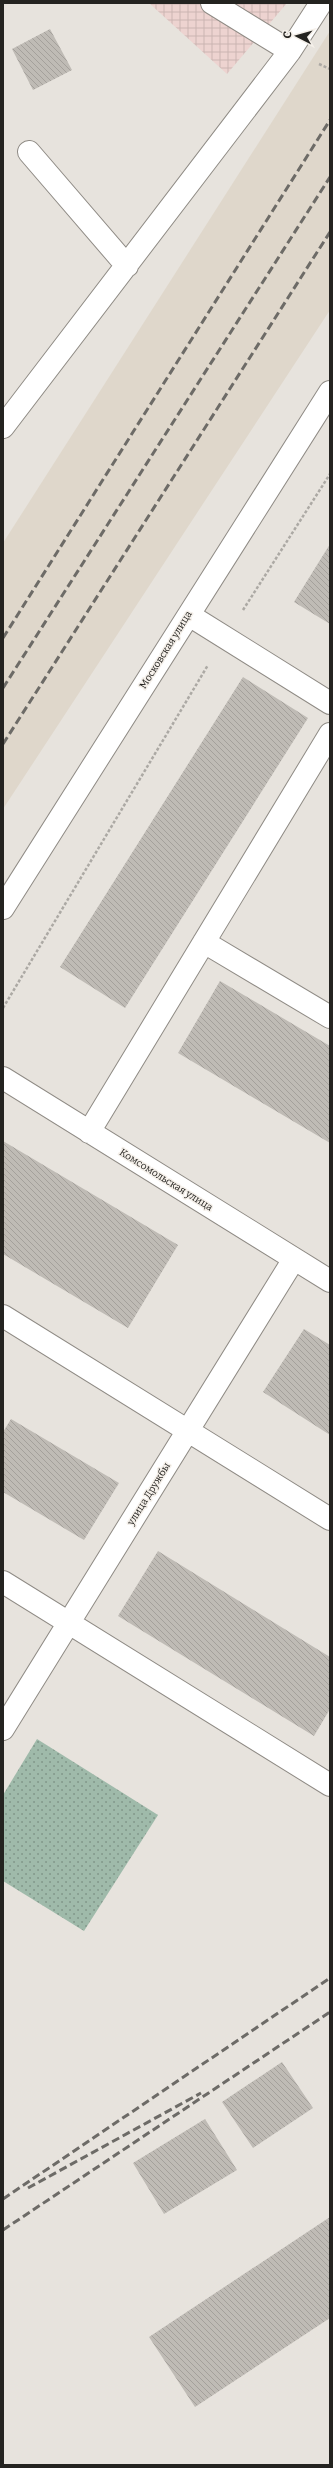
<svg xmlns="http://www.w3.org/2000/svg" width="333" height="2468" viewBox="0 0 333 2468" font-family="Bitter,serif">
	<defs>
		<pattern id="industrial-grid" width="8" height="8" patternUnits="userSpaceOnUse"><rect width="8" height="8" fill="#edd3d0"/><path d="M0 4h8M4 0v8" fill="none" stroke="#cbb5b2"/></pattern>
		<pattern id="grass-dots" width="8" height="8" patternUnits="userSpaceOnUse"><rect width="8" height="8" fill="#9fbaaa"/><path d="M2 2h.1M6 6h.1" fill="none" stroke="#81978a" stroke-width="1.8" stroke-linecap="round"/></pattern>
		<pattern id="building-back-hatch" width="6" height="6" patternUnits="userSpaceOnUse"><rect width="6" height="6" fill="#bfbbb5"/><path d="M-1 5l2 2M0 0l6 6M5-1l2 2" fill="none" stroke="#a4a09b"/></pattern>
	</defs>
	<rect width="100%" height="100%" fill="#e7e3dd"/>
	<path fill="#dfd7cb" d="M330 31V310L3 809V543Z"/>
	<path fill="url(#industrial-grid)" d="M149 3H287L227 74Z"/>
	<path fill="url(#grass-dots)" d="M37 1739 158 1815 84 1931 3 1881V1795Z"/>
	<path fill="url(#building-back-hatch)" d="M50 29 72 70 33 90 12 49Z
		M330 544V624L294 602Z
		M243 677 308 718 125 1008 60 967Z
		M220 981 330 1046V1143L178 1053Z
		M3 1141 178 1245 128 1328 3 1254Z
		M304 1329 330 1345V1435L263 1392Z
		M11 1419 119 1483 84 1540 3 1492V1432Z
		M158 1551 330 1657V1709L314 1736 118 1616Z
		M282 2062 313 2108 253 2148 222 2102Z
		M205 2119 237 2170 164 2214 133 2163Z
		M330 2217V2318L195 2407 149 2337Z"/>
	<g fill="none" stroke-linecap="round" stroke-linejoin="round">
		<defs>
			<path id="minor" d="M212 3 290 51
				M29 152 127 266
				M3 427 290 51 321 3
				M189 615 330 703
				M3 908 330 392
				M204 942 330 1017
				M3 1078 330 1281
				M89 1132 330 734
				M3 1316 330 1519
				M3 1582 330 1785
				M3 1729 294 1259"/>
		</defs>
		<use href="#minor" stroke="#8f8b85" stroke-width="24"/>
		<path stroke="#aca9a4" stroke-width="2.5" stroke-dasharray="3 2" stroke-linecap="butt" d="M319 64 330 69
			M243 610 330 474
			M3 1008 208 665"/>
		<use href="#minor" stroke="#fff" stroke-width="22"/>
		<path stroke="#6d6b67" stroke-width="3" stroke-dasharray="8 4" stroke-linecap="butt" d="M3 638 330 120
			M3 688 330 177
			M3 744 330 232
			M28 2188 201 2093
			M3 2199 330 1978
			M3 2230 330 2012"/>
	</g>
	<g text-anchor="middle" dominant-baseline="central" stroke-width="3" stroke-linejoin="round" paint-order="stroke">
		<g font-size="10" fill="#242320" stroke="#f5f0ea">
			<text transform="translate(166 650) rotate(-58)">Московская улица</text>
			<text transform="translate(166 1180) rotate(32)">Комсомольская улица</text>
			<text transform="translate(149 1494) rotate(-58)">улица Дружбы</text>
		</g>
	</g>
	<rect width="333" height="2468" fill="none" stroke="#242320" stroke-width="8"/>
	<g transform="translate(297 36) rotate(276)" stroke="#f5f0ea" stroke-width="3" paint-order="stroke">
	<path d="M0-3L7 15L0 10L-7 15Z" fill="#242320"/>
	<text y="-6" font-size="11" font-weight="bold" text-anchor="middle" fill="#242320">С</text>
	</g>
</svg>
